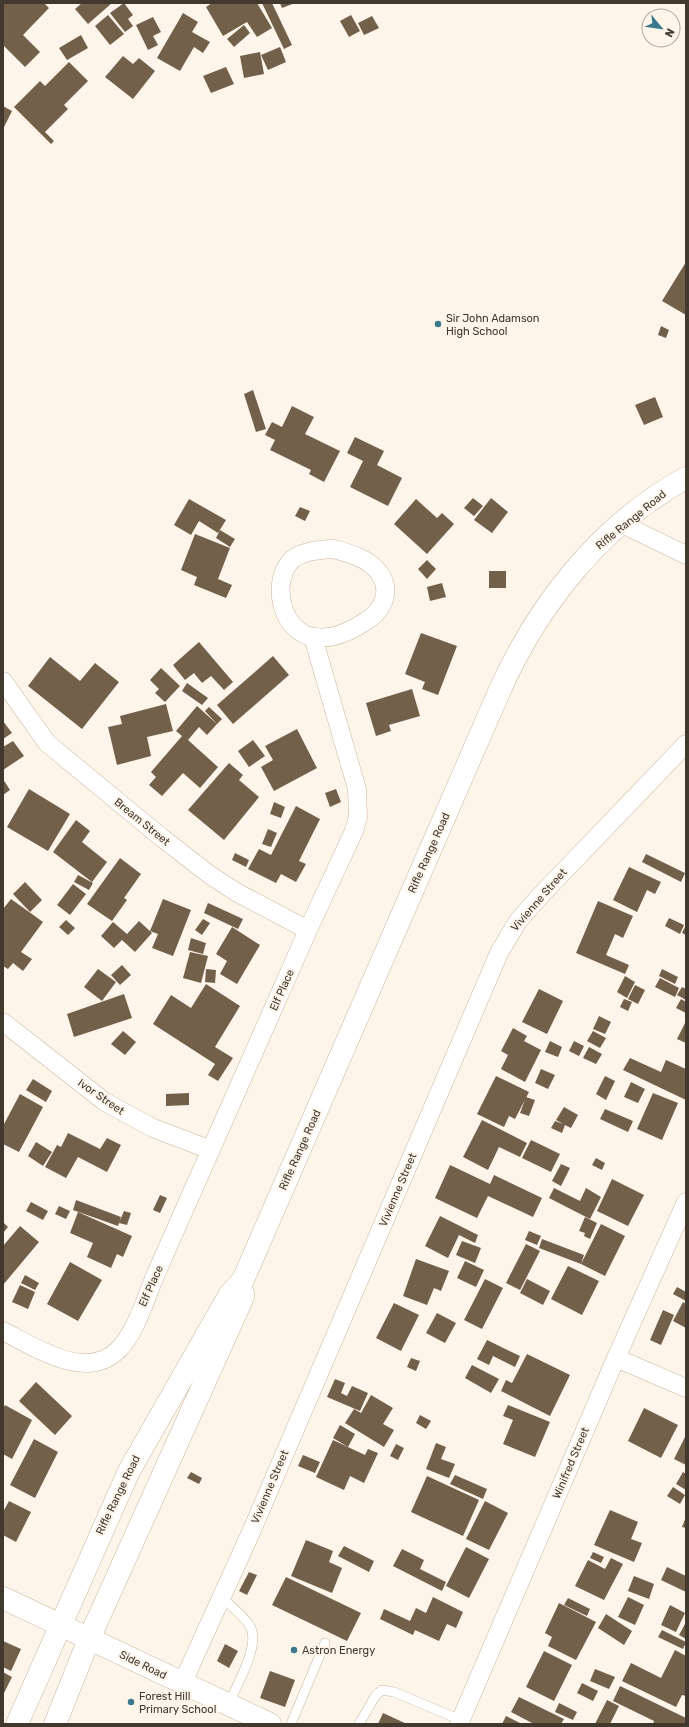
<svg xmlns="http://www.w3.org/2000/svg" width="689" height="1727" viewBox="0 0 689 1727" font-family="Rubik,sans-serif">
	<rect width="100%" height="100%" fill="#fdf4ea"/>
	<path fill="#73604a" d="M3 3H44L49 8 23 35 40 52 25 67 3 45Z
		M82 3H112L88 24 75 9Z
		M124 3 133 15 128 19 133 26 125 32 110 13Z
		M212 3H257L272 28 257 37 247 22 223 36 206 7Z
		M262 3H272L292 45 284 49Z
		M280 3H295L282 8Z
		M183 13 198 22 192 32 210 42 203 53 194 47 180 71 157 58Z
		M108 15 124 34 110 45 95 26Z
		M351 15 360 31 349 37 340 21Z
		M372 16 379 28 364 35 358 23Z
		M153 17 161 32 153 36 158 45 148 50 136 25Z
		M244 25 250 33 234 47 227 39Z
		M81 35 88 48 67 60 59 48Z
		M280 47 286 62 268 70 261 55Z
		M260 52 264 74 244 78 240 56Z
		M123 56 133 64 139 58 155 71 133 99 105 77Z
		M69 62 88 81 64 105 68 109 45 132 54 141 51 144 14 107 40 81 45 86Z
		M226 67 234 84 211 93 203 76Z
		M3 106 12 111 3 129Z
		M686 262V315L662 301Z
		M661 326 669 330 666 338 658 335Z
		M253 390 266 429 256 432 244 394Z
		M655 397 663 417 644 425 635 405Z
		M292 406 314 417 305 434 340 451 324 482 309 474 311 470 270 450 275 440 265 435 272 422 282 427Z
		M355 437 384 451 377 465 402 478 388 506 350 487 363 461 347 453Z
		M473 498 483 506 474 516 464 508Z
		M491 498 508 512 492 533 474 520Z
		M189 499 226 520 218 533 199 521 191 535 174 525Z
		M416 499 437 518 442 513 454 524 427 554 394 524Z
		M300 507 310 511 305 521 295 516Z
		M220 530 235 539 230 547 216 538Z
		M195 534 230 548 218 579 232 585 226 598 194 585 197 577 181 570Z
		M427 560 436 569 427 579 418 569Z
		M489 571H506V588H489Z
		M442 583 446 597 430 601 427 587Z
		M421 633 457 646 438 695 422 689 425 682 405 674Z
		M199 642 233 682 224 690 211 676 202 683 194 673 185 680 173 665Z
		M273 656 289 675 233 724 217 705Z
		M50 657 80 681 95 663 119 682 82 729 28 686Z
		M161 668 180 686 165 702 155 693 159 689 150 680Z
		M187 683 208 698 202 705 182 691Z
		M412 689 420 716 389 725 391 731 376 736 366 703Z
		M166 704 173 731 147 737 151 756 117 765 108 727 122 724 120 716Z
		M197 706 217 724 207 735 199 727 188 740 218 767 200 788 183 773 162 796 149 785 156 777 151 772 182 736 176 731Z
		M209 707 222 719 217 724 205 711Z
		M3 721 12 733 3 739Z
		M297 729 317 768 274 791 261 767 273 760 265 746Z
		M253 740 265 756 249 767 238 751Z
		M13 741 24 756 3 770V747Z
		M229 763 243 775 239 780 259 797 224 840 188 810Z
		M3 779 10 790 3 795Z
		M29 789 70 814 48 851 7 827Z
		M336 789 341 802 330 807 325 793Z
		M274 802 285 807 281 818 270 814Z
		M296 806 320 819 299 861 306 864 296 882 281 874 276 883 248 869 259 849 271 855Z
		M76 820 90 831 82 842 107 862 92 882 53 852Z
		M268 829 277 833 271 847 262 844Z
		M235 853 249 860 246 867 232 860Z
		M646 854 685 873 681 882 642 862Z
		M120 858 141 874 124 898 127 900 112 921 87 904Z
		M629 867 661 882 655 894 647 890 637 912 613 900Z
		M78 875 93 883 89 890 74 882Z
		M25 882 42 900 30 912 13 894Z
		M73 884 86 894 70 915 57 905Z
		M11 899 43 922 21 952 32 959 23 971 13 963 8 969 3 966V909Z
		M163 899 191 910 173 956 152 948 158 934 150 931Z
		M598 901 633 916 623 938 615 934 606 955 629 965 625 974 576 953Z
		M208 903 243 919 238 929 204 913Z
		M669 918 684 925 680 934 665 926Z
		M203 919 210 923 202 935 195 930Z
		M66 920 75 928 68 935 59 927Z
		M139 921 152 933 135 952 122 940 114 948 101 936 113 922 127 934Z
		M686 925V935L682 933Z
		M232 927 260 945 237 984 220 974 227 961 216 954Z
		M191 938 206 943 203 954 188 950Z
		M190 952 208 956 201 983 183 978Z
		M122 965 131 975 120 985 111 975Z
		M98 969 116 982 102 1001 84 987Z
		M206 969 216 970 215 983 205 982Z
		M662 969 678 977 675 984 659 976Z
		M625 976 635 982 627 998 617 992Z
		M660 978 679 988 675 997 655 987Z
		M206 984 240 1006 215 1047 233 1058 218 1081 208 1075 215 1064 153 1024 171 995 191 1008Z
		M635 985 645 990 638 1004 628 999Z
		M682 987 686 989V1000L677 995Z
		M539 989 563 1001 547 1034 522 1022Z
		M124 994 132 1018 74 1037 67 1014Z
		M624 999 632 1002 628 1011 620 1007Z
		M681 999 686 1002V1013L676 1008Z
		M599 1016 611 1022 605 1034 593 1029Z
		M686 1021V1043L677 1039Z
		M513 1028 527 1036 524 1041 541 1050 525 1082 501 1069 508 1055 501 1051Z
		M123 1031 136 1042 125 1055 111 1044Z
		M593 1031 606 1038 600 1048 587 1041Z
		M550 1041 562 1047 558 1057 545 1052Z
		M574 1041 584 1046 579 1056 569 1051Z
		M589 1047 602 1054 596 1064 583 1058Z
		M630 1058 661 1072 666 1060 686 1069V1100L623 1070Z
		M541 1069 555 1075 548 1089 535 1083Z
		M496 1076 529 1092 515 1119 509 1116 504 1127 477 1114Z
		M605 1076 615 1081 606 1100 596 1094Z
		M33 1079 52 1091 46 1102 26 1090Z
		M631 1082 645 1089 638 1103 624 1097Z
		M189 1093V1105L166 1106V1094Z
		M653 1093 678 1103 662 1140 637 1129Z
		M20 1094 43 1107 19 1152 3 1144V1126Z
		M526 1097 535 1100 529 1116 520 1113Z
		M564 1107 578 1115 571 1128 565 1125 562 1133 551 1128 555 1121 563 1124 556 1120Z
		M605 1109 633 1121 628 1132 600 1119Z
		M482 1120 527 1143 520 1157 499 1147 488 1170 463 1157Z
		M68 1133 100 1149 107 1138 121 1145 107 1172 78 1157 66 1178 45 1167 57 1145 61 1147Z
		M531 1140 560 1154 551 1172 522 1158Z
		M36 1142 52 1152 43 1166 28 1156Z
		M596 1158 605 1163 602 1170 592 1165Z
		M561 1164 570 1168 561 1186 552 1181Z
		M450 1165 490 1184 494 1175 542 1198 533 1217 488 1196 477 1218 435 1198Z
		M612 1179 644 1195 628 1226 597 1211Z
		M554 1188 580 1201 586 1188 601 1197 590 1219 549 1198Z
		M160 1195 167 1198 160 1213 153 1210Z
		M76 1200 121 1217 118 1226 73 1210Z
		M31 1202 48 1211 43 1220 26 1211Z
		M59 1206 70 1211 66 1219 55 1214Z
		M124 1211 131 1213 127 1225 119 1223Z
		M78 1212 132 1236 123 1257 117 1254 111 1268 87 1257 93 1243 70 1233Z
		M440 1216 478 1235 475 1243 459 1235 448 1258 425 1246Z
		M585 1217 597 1223 590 1239 584 1236 585 1233 579 1231Z
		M3 1222 8 1227 3 1233Z
		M601 1224 625 1236 605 1276 581 1264Z
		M20 1226 39 1242 3 1285V1246Z
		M529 1231 541 1236 537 1245 525 1240Z
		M542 1239 584 1255 581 1264 539 1248Z
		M462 1241 481 1248 475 1263 456 1255Z
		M526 1244 540 1251 520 1290 506 1283Z
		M416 1259 449 1271 441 1291 434 1288 427 1305 403 1296Z
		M465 1261 484 1270 476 1287 457 1278Z
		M70 1262 102 1280 78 1321 47 1304Z
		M568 1266 599 1281 582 1315 551 1299Z
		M25 1275 39 1283 35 1290 21 1283Z
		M485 1279 503 1288 482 1329 464 1320Z
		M527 1279 550 1291 543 1305 520 1293Z
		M20 1285 35 1292 28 1309 12 1302Z
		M677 1287 686 1292V1301L673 1294Z
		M683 1302 686 1304V1328L673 1321Z
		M394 1303 419 1315 401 1351 376 1338Z
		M663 1310 674 1315 661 1345 650 1340Z
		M437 1313 456 1323 445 1343 426 1333Z
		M487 1340 520 1356 515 1367 493 1356 489 1365 477 1359Z
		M527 1354 570 1375 550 1416 501 1391 506 1380 512 1383Z
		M411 1358 420 1361 416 1371 407 1367Z
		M472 1365 499 1379 491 1393 465 1378Z
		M335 1379 345 1383 341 1393 347 1396 352 1386 368 1393 360 1411 327 1397Z
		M36 1382 72 1416 55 1435 19 1401Z
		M371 1395 393 1408 383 1424 394 1430 384 1447 345 1423 354 1409 361 1413Z
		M5 1405 32 1420 12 1459 3 1454V1409Z
		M508 1405 550 1422 535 1457 503 1444 513 1420 503 1416Z
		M644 1408 678 1425 661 1458 628 1441Z
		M420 1415 431 1421 426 1429 416 1423Z
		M340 1425 355 1434 348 1447 333 1438Z
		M686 1435V1465L674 1459Z
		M34 1439 58 1452 35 1498 10 1485Z
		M333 1440 365 1455 368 1449 378 1453 364 1483 350 1476 344 1490 316 1477Z
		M436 1443 446 1447 441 1459 455 1464 449 1478 426 1469Z
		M396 1444 404 1448 398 1460 390 1456Z
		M303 1455 320 1462 315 1473 298 1466Z
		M191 1472 202 1478 199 1484 187 1478Z
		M683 1472 686 1474V1490L676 1484Z
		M455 1475 487 1489 483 1499 450 1484Z
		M427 1476 479 1500 463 1536 411 1512Z
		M673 1487 685 1495 680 1504 667 1496Z
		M9 1501 31 1512 16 1542 3 1535V1512Z
		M485 1501 508 1513 489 1550 466 1539Z
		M610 1510 638 1522 631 1539 642 1543 634 1562 594 1545Z
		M686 1517V1528L682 1527Z
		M306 1540 333 1551 329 1562 342 1568 332 1593 291 1576Z
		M344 1546 374 1561 369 1572 338 1556Z
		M466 1547 489 1559 469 1598 446 1586Z
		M402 1549 424 1560 420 1569 446 1582 442 1591 393 1566Z
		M593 1552 604 1557 601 1563 590 1558Z
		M611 1558 623 1564 604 1600 575 1586 588 1560 605 1569Z
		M667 1567 686 1576V1592L661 1580Z
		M249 1572 257 1575 247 1595 239 1591Z
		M634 1576 654 1584 649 1599 628 1591Z
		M286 1577 361 1613 347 1641 272 1605Z
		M433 1597 463 1612 456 1628 447 1624 439 1641 415 1630 413 1635 380 1619 384 1609 410 1621 416 1608 426 1613Z
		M628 1597 644 1605 635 1625 618 1617Z
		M568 1598 590 1609 587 1616 564 1605Z
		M559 1603 596 1622 576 1660 548 1646 552 1637 545 1633Z
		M670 1605 685 1613 676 1632 661 1625Z
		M606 1614 632 1631 624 1645 598 1628Z
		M686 1622V1639L679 1635Z
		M662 1630 686 1642 683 1649 658 1637Z
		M3 1641 21 1649 11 1671 3 1667Z
		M225 1644 238 1651 229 1668 217 1661Z
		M675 1650 686 1656V1696L682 1695 676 1707 622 1681 631 1663 661 1678Z
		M544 1651 572 1665 554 1701 526 1687Z
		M595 1669 615 1677 609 1689 590 1681Z
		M270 1671 295 1680 285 1707 260 1698Z
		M3 1672 12 1677 3 1695Z
		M582 1683 598 1691 593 1701 577 1693Z
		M620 1686 686 1718 685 1724H653L654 1721 613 1701Z
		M519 1697 564 1719 561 1724H534L511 1712Z
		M607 1700 619 1706 610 1724H595Z
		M559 1703 577 1712 573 1720 555 1712Z
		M383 1713 407 1724H378Z
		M506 1716 522 1724H502Z"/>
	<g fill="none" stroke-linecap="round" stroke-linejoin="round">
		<defs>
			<path id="service" d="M221 1597C231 1606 243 1615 250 1626 261 1646 236 1686 228 1705
				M291 1724 325 1643
				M359 1724 376 1695 382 1690 394 1692 461 1720"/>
			<path id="minor" d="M622 524 686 555
				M334 549C348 553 367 558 377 570 393 589 384 610 366 621 351 631 332 640 314 637 283 633 271 587 289 563 298 551 319 550 334 549Z
				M3 681 47 743 161 837 210 875 236 892 308 930
				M3 1022 105 1102 153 1128 211 1150
				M3 1331C35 1347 86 1382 118 1350 135 1334 146 1298 155 1276L308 930 354 831 358 817 357 789 313 637
				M616 1358 686 1388
				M182 1684 252 1530 499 953 518 921 540 896 686 744
				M459 1724 616 1358 686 1202"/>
			<path id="tertiary" d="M3 1598 270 1724"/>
			<path id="secondary" d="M17 1724 129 1471 230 1294 243 1280 499 692C537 606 601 524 686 478
				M55 1724 89 1639 243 1297V1293"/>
		</defs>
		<use href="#service" stroke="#cbb69d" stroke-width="10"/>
		<use href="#minor" stroke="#cbb69d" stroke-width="19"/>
		<use href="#tertiary" stroke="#cbb69d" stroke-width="23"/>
		<use href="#secondary" stroke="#cbb69d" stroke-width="23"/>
		<use href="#service" stroke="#fff" stroke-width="9"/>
		<use href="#minor" stroke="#fff" stroke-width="18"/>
		<use href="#tertiary" stroke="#fff" stroke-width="22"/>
		<use href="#secondary" stroke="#fff" stroke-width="22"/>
	</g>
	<g fill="#3b7a8e" stroke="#fdf4ea" stroke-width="1.5">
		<circle cx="438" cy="324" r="4"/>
		<circle cx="294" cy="1650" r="4"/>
		<circle cx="131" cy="1702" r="4"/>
	</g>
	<g text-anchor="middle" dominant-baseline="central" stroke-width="4" stroke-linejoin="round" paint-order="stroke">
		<g font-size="11" fill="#41382e" stroke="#fdf4ea" text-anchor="start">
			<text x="446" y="318">Sir John Adamson<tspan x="446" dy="13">High School</tspan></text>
			<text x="302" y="1650">Astron Energy</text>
			<text x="139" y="1696">Forest Hill<tspan x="139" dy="13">Primary School</tspan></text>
		</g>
		<g font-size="11" fill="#41382e" stroke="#fdf4ea">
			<text transform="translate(631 520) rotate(-39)">Rifle Range Road</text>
			<text transform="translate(142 822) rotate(39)">Bream Street</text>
			<text transform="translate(429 853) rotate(-66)">Rifle Range Road</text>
			<text transform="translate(539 900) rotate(-49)">Vivienne Street</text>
			<text transform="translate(282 990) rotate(-66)">Elf Place</text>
			<text transform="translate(101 1097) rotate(35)">Ivor Street</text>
			<text transform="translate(300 1150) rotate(-66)">Rifle Range Road</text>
			<text transform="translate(398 1190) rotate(-67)">Vivienne Street</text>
			<text transform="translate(151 1286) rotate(-66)">Elf Place</text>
			<text transform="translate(571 1463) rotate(-67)">Winifred Street</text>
			<text transform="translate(270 1487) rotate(-67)">Vivienne Street</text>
			<text transform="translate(118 1495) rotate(-64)">Rifle Range Road</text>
			<text transform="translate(143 1665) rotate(26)">Side Road</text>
		</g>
	</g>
	<rect width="689" height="1727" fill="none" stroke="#41382e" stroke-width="8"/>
	<g transform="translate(661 28) rotate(119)"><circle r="19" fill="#fdf4ea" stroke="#b2a99f"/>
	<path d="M0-3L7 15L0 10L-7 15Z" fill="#3b7a8e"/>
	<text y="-6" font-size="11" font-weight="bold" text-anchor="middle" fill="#41382e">N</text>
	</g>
</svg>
